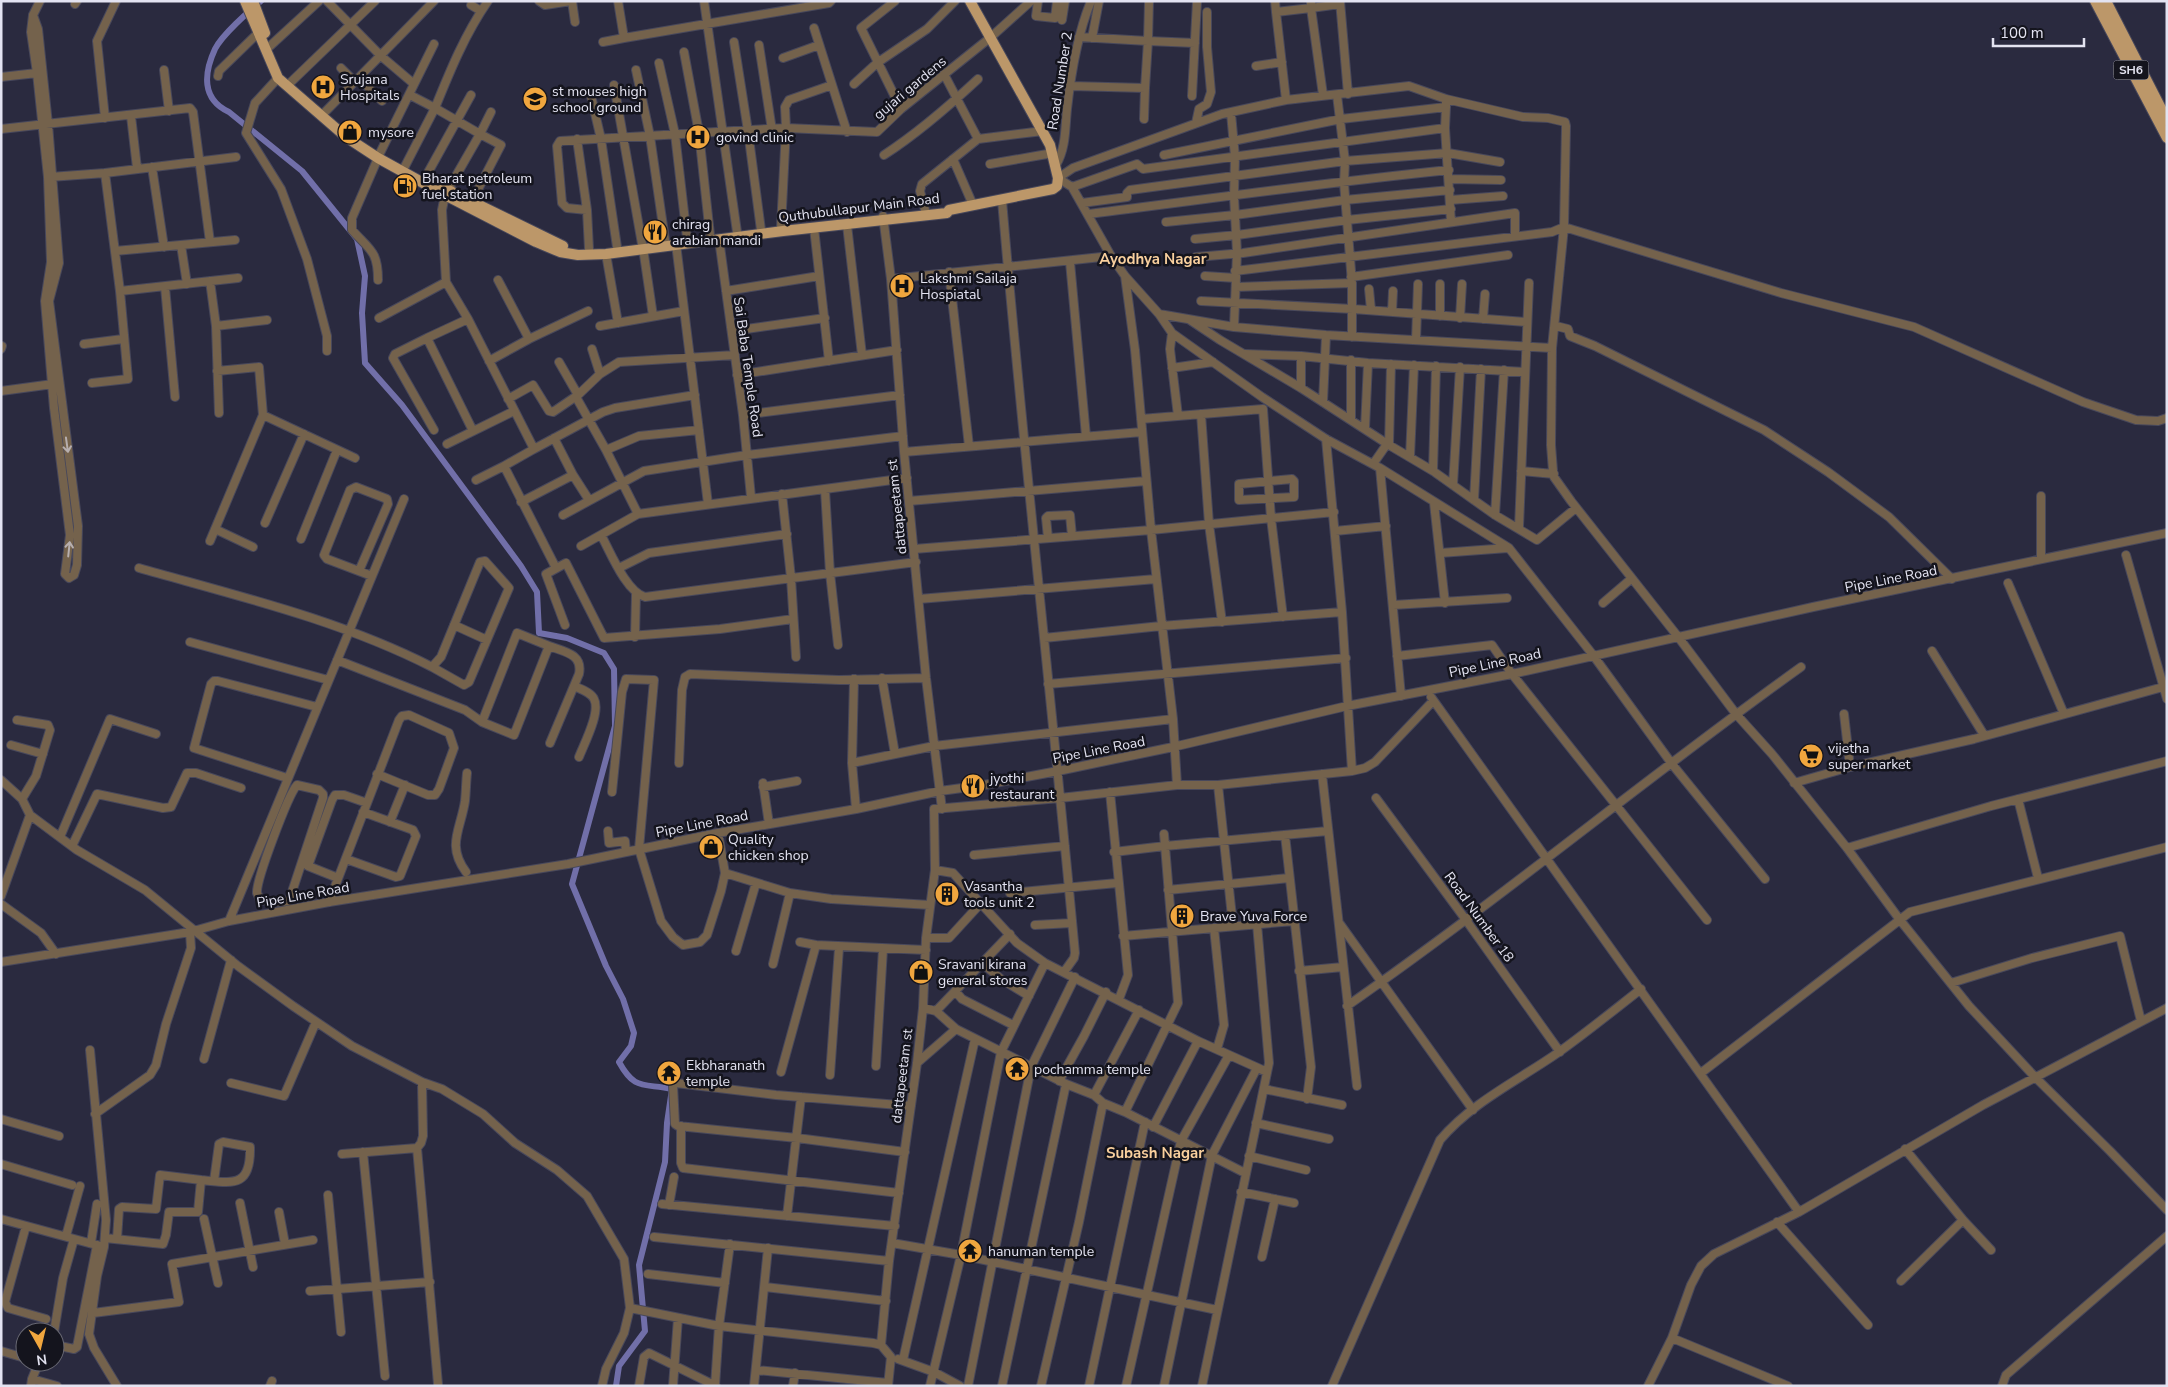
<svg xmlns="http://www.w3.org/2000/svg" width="2168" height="1387" viewBox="0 0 2168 1387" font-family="'Nunito Sans',sans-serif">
	<rect width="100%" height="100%" fill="#2a2a3f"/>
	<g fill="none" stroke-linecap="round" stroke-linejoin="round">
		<path stroke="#716fa9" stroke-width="6" d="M261 1C249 11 222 35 215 49 204 73 201 99 229 112L302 171 357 239 365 276 362 313 365 363 402 405 521 566 537 592 539 633 567 638 604 653 614 669 615 726 572 884 606 966 623 999 634 1033 631 1046 619 1062C635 1091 643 1083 672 1089L667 1123 665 1162 639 1265 645 1331 619 1366 616 1386"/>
		<defs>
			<path id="minor" d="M327 1 381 56 414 84
				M539 1 545 5 571 1
				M572 1 575 22
				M618 1 624 38 829 3 831 1
				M704 1 737 232
				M895 1 861 28 901 109
				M1038 1 1036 16 1055 18 1057 1
				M1149 1 1148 41 1195 43
				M1275 1 1276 12
				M1340 1 1348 94
				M75 4 77 1
				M471 5 481 11
				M33 15 38 29 48 124 59 263 49 301 78 526 77 565 74 575 69 578 65 574 70 535 54 408 45 301 51 262 48 177 37 73 31 32 33 15 40 1
				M1062 20 1065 1
				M814 28 847 132
				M1092 38 1099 1
				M603 42 624 38
				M734 42 748 131 761 230
				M759 45 772 130
				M270 46 319 1
				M684 52 699 133 710 235
				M783 58 819 45
				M659 63 675 134 687 238
				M1256 66 1282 62
				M341 68 355 82
				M164 70 169 111
				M636 70 650 136 665 240
				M944 74 978 139
				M218 76 219 71 258 33
				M1 77 37 73
				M278 78 255 103 246 133 281 189 307 259 327 336V351
				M359 78 382 101
				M291 82 375 1
				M854 84 877 63 927 29 955 1
				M614 85 642 244
				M1071 86 1145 88 1148 41 1079 37
				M410 95 435 108C450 71 465 34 488 1
				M1323 95 1311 8 1340 4
				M1337 95 1345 161 1344 183 1352 283V337
				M591 96 601 139 617 247
				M1192 96 1197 1
				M1286 100 1276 12 1311 8V1
				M324 113 434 1
				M1231 113 1235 157 1234 196 1237 253 1234 327
				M131 116 137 168
				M105 118 97 41 116 1
				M1144 119 1145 88
				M1196 123 1199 109 1207 104 1211 92 1207 47V12
				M1 129 190 108 193 112 210 242
				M577 139 587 210 589 249
				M380 153 434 44
				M884 155C918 133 949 106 978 79
				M1164 155 1341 119 1446 107 1445 128 1451 222
				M953 159 973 205
				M990 164 1053 153
				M1056 165C1066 148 1065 129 1067 109 1071 73 1077 35 1091 1
				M152 167 164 247
				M402 172 435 108 480 134 445 195 442 210 446 282
				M1064 174 1073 168 1222 114 1286 100 1409 86 1446 99V107
				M50 177 105 173 236 157
				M425 178 471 95
				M1058 178 1072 187 1111 256 1125 276 1159 314 1234 327 1326 335 1552 348 1564 227 1781 293 1914 327 2083 402 2136 420 2158 421 2167 418
				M1449 179 1501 180
				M1072 187 1137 164 1143 169 1445 128
				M1002 200C1023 451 1052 702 1075 953L1074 958 1064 972
				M1450 200 1503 196
				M472 201 501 145 480 134 491 112
				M1082 203 1127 197V193L1130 190 1345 161 1448 153 1500 162
				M587 210 567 208 562 203 557 146 560 141 786 128 785 107 789 100 832 85
				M925 210 920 191 922 184 978 139 1043 131
				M1089 214C1209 199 1329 182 1449 170
				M883 216 891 279 904 452 926 678 942 809
				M1166 222 1235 215 1345 200 1450 190
				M847 225 862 355
				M781 228 786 128 877 132 901 109 991 37 1031 1
				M814 228 829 361
				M719 239 743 415 751 497
				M1195 239 1237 235 1347 220 1451 209
				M676 244 708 504
				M181 245 187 284
				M643 248 653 316
				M115 251 235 240
				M606 254 618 323
				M1196 257 1243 253 1515 213V236
				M1070 262 1086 436
				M1235 271 1552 232 1564 227 1566 126 1565 122 1548 118 1523 117 1446 99
				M949 272 969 446
				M1125 276 1135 350 1151 530 1173 719 1177 785
				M1205 276 1236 278
				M1351 277 1508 255
				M891 279 1111 256
				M378 280C378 251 370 250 352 230V218L378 158
				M498 280 529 339
				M210 281 216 326 219 413
				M1440 284V316
				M165 287 175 397
				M1236 287 1352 283
				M1369 289 1371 310
				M120 291 238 278
				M726 291 819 276
				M1201 301 1353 309 1527 322
				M1392 312 1393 291
				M1159 314 1172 333 1262 397 1326 439 1380 468 1509 548 1593 655 1672 764 1765 879
				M379 318 446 282 468 319 534 449 504 466 556 568
				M1460 318 1462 284
				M1483 319 1485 294
				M1190 320 1220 340 1301 388 1389 445 1433 471 1495 515 1537 540 1576 508
				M216 326 267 320
				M600 326 684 311
				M1556 326 1568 329 1570 336 1595 346 1764 430 1828 472 1889 517 1952 579
				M732 331 825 318
				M1172 333 1170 349 1178 416
				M427 338 468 319
				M1416 340 1418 284
				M84 344 123 339
				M1552 348 1551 445 1553 471 1554 477 1571 501 1679 638 1736 714 1772 754 1847 848 1900 920 1969 1006 2035 1077 2110 1151 2167 1210
				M1 349 2 346
				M592 349 600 374
				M1245 354 1301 356 1368 363 1525 372
				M489 361 529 339 588 311
				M559 362 578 395
				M1172 368 1213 362
				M737 375 897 350
				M92 383 128 379 120 291 105 173
				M1301 388V356
				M1 391 53 384
				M576 397 606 450 639 436 699 430
				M508 399 533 385 549 411 553 412 578 395 600 374 619 362 735 355
				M1323 402 1326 335
				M1201 414 1209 524 1222 622
				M263 415 355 458
				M743 415 900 395
				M1141 419 1263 409 1271 518 1283 617
				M1351 419V360
				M1365 428 1368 363
				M434 430 393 358 395 354 427 338 473 431
				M554 438 573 475
				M1326 439 1342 612 1352 771
				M447 444 514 411
				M1389 445 1391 364
				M534 449 603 412 615 408 695 395
				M606 450 638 514
				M904 452 1142 432
				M1410 457 1414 365
				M1373 464 1387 444
				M1380 468 1401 696
				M1433 471 1436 366
				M1521 471 1554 474
				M1292 479 1294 481V497L1239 500V484Z
				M476 480 504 466
				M1453 485 1460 367
				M825 490 830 573 838 645
				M782 494 791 578 796 657
				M2041 496V559
				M1474 500 1481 369
				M909 501 1146 481
				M521 502 573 475 589 500
				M1434 503 1445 603
				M563 515 644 471 747 455 903 436
				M1495 515 1504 370
				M265 523 304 434
				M1519 527 1529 283
				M215 529 253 547
				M1335 531 1386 526
				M601 535C610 551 626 592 645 597L916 562
				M1048 538 1046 518 1048 516 1070 515 1072 536
				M301 539 337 450
				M210 541 263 415 259 367 217 371
				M581 546 638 514 907 478
				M914 549 1151 530 1334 512
				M1440 553 1508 548
				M2126 555 2167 699
				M139 568C238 596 340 620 432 667L441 657 480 562 485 561 509 588 469 682 464 685 432 667
				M619 568 649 553 787 534
				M359 571 388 504 387 499 356 487 350 490 324 555 327 559 372 576
				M2008 583 2064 714
				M919 599 1156 579
				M1603 603 1631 579
				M1393 605 1507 598
				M454 625 487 640
				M565 625 546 574 566 563 604 638 720 629 793 619
				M635 637 636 593
				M1044 638 1161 626 1342 612
				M190 642 328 680
				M549 646C565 652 583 654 579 674L550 743
				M1932 651 1984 735
				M1397 656 1492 645 1512 674 1707 920
				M337 660 465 710 482 722 517 633 549 646 514 735 482 722
				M882 678 895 754
				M854 679 852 763 856 809
				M1048 684 1346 658
				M574 686C580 689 591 692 594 699 601 712 584 744 579 757
				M1431 697 1799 1212
				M1844 714 1850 767
				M17 720 48 725 50 730 36 776 22 799
				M11 745 43 754
				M679 763 682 690 685 677 690 674 839 680 926 678
				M852 763 934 746 1173 719
				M1322 774 1357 1086
				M287 778 194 748 211 684 214 681H218L317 707
				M1 780 22 799 30 815 77 850 145 890 238 966 293 1006 352 1046 422 1082 442 1089 483 1114 515 1143 557 1170 587 1196 624 1259 630 1308 719 1326 873 1343 881 1345 891 1357 888 1386
				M763 783 769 824
				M1794 783 1850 767 1974 739 2163 687
				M297 785 319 790 323 794V798L289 901 279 902 260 900C259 898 258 895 257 893 256 880 288 795 297 785Z
				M1218 785 1233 926
				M763 787 797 781
				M612 792 622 692 626 679 654 680 639 849 661 921 673 937 683 945 700 942 707 935 721 891 725 873 718 833
				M1110 792 1128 975 1119 999
				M1376 798 1466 920 1560 1052
				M2018 799 2038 878
				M390 822 405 785
				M608 831 609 843 625 841 626 852
				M1285 835 1311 1067 1307 1099
				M60 837 110 719 156 734
				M72 846 97 794 163 808 171 807 187 773H196L241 788
				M1847 848 1991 806 2167 761
				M1114 852 1165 846 1328 831
				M974 855 1065 846
				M346 859 396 877 400 876 416 836 413 830 363 812
				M935 870 953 873 1017 943 1045 963 1198 1041 1267 1072
				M466 872C446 845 461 829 465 801 466 792 466 782 467 773
				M725 873 790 893 831 899 930 905
				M338 878 308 866 332 800 335 795H344L367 803
				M1168 890 1289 878
				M1010 893 1117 883
				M1 896 30 815
				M329 902 399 720 402 716 409 715 449 733 454 748 439 789 435 795H428L377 774
				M1 904 41 933 56 954
				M229 921 404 499
				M1340 924 1473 1110
				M1035 925 1072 923
				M1214 928 1224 1025 1217 1049
				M1123 936 1294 921
				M926 938H949L981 903
				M800 942 816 945
				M736 951 756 883
				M1 962 190 932 229 921 329 902 568 864 718 833 856 809 940 791 984 785 1058 771 1173 747 1347 706 1512 674 1813 607 2167 533
				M982 963 1001 979 1029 996
				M773 964 790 893
				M1299 971 1343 967
				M1951 983 2032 958 2120 936 2141 1021
				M955 991 962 999 1013 1025
				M1347 1006C1502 898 1647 777 1801 667
				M923 1008 936 1011 956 1029 1066 1084 1094 1095 1103 1103 1125 1112 1245 1173
				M936 1011 1010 934
				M90 1050 106 1220 104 1247 97 1276 89 1334 94 1348 117 1386
				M204 1059 231 960
				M917 1063 956 1029
				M876 1066 883 949
				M781 1072 816 945 926 950
				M1701 1073 1910 912 2167 847
				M830 1075 839 948
				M1059 1081 1084 1036 1106 992
				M422 1082 423 1136 421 1143 417 1148 438 1384
				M231 1083 284 1096 316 1022
				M1264 1089 1342 1105
				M1094 1095 1139 1010
				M1125 1112 1178 1003 1164 834
				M95 1114 150 1075 156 1065 166 1024 191 948 190 932
				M1 1119 59 1136
				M1256 1123 1329 1139
				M681 1126V1163L683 1168 899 1193
				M1153 1127 1198 1041
				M1905 1149 1963 1220 1991 1250
				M363 1152 385 1376
				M905 1152 797 1138 678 1126 675 1124 673 1085 676 1083 776 1095 911 1106
				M342 1154 417 1148
				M1249 1156 1306 1170
				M1 1164 72 1185
				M1241 1192 1294 1203
				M328 1195 341 1332
				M240 1203 253 1267
				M662 1204 895 1226
				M669 1205 674 1177
				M279 1212 285 1244
				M787 1216 801 1097
				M1 1219 100 1246
				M204 1219 218 1283
				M1777 1222 1868 1325
				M26 1226 5 1302 8 1308 46 1319
				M66 1236 80 1186
				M654 1237 889 1261
				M105 1238 163 1244 166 1235 169 1212H198L201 1180C233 1183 251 1188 250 1147L223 1142 219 1144 214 1181
				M117 1239 119 1209 122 1207 156 1209 160 1175 201 1180
				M91 1243 97 1204
				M892 1243 961 1255 1217 1310
				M1262 1257 1275 1199
				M648 1274 725 1283
				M1901 1281 1963 1220
				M765 1287 886 1301
				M310 1291 430 1282
				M93 1313 179 1302 172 1264 313 1240
				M54 1332 63 1278 74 1239
				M1672 1338 1788 1386
				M55 1345 74 1349 77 1347 97 1245
				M881 1345 889 1261 917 1063 923 1008 926 938 935 870 934 809 1060 798 1177 785H1218L1352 771 1365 768 1375 762 1433 701
				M1 1351 25 1358
				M898 1359 934 1372 960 1386
				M903 1360 975 1039
				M757 1370 888 1383
				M32 1379 39 1362
				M31 1386 32 1379 57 1386
				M270 1386 272 1381
				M602 1386 606 1369 624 1333 630 1308
				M639 1386 644 1357 649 1353 716 1386
				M673 1386 678 1318
				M715 1386 719 1326 730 1244
				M754 1386 768 1248
				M793 1386 795 1373
				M930 1386 961 1255 1001 1052 1045 963
				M968 1386 1031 1067 1075 977
				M1002 1386 1066 1084
				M1041 1386 1079 1222 1103 1103
				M1089 1386 1145 1122
				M1126 1386 1181 1141 1229 1055
				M1164 1386 1212 1155 1257 1068
				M1202 1386 1269 1063 1257 924
				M1332 1386 1440 1140C1472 1102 1519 1080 1559 1052 1587 1032 1614 1010 1641 989
				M1648 1386 1672 1338 1691 1285 1701 1266 1714 1254 1799 1212 1983 1105 2167 1008
				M2002 1386 2006 1375 2167 1236"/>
			<path id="major" d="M245 1 278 78 346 137 378 158 445 195 536 242 560 252 578 255 606 254 783 231 947 213 949 210 1053 189 1057 186 1058 178 1050 145 970 1
				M253 1 265 33
				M2095 1 2167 138
				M2106 1 2167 120
				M434 183 563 246"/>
		</defs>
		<use href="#minor" stroke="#48485b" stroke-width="10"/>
		<use href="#major" stroke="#48485b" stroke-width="12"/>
		<use href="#minor" stroke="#74624c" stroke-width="8"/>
		<use href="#major" stroke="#bc9769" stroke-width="10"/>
	</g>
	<defs><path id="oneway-shaft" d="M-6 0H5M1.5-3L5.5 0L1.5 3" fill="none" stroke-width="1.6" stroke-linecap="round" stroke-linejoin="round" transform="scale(1.25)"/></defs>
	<g stroke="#b7afaf">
		<use href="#oneway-shaft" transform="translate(67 445) rotate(82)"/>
		<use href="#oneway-shaft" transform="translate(69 549) rotate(-84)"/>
	</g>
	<defs>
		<symbol id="hospital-disc" viewBox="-11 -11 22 22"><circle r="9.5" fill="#f0a63e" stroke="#14141d"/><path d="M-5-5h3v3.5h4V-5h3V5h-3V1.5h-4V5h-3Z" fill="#111"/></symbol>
		<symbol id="school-disc" viewBox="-11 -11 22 22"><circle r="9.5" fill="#f0a63e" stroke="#14141d"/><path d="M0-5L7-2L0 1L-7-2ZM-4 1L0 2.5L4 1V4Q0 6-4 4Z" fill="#111"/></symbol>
		<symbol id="shop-disc" viewBox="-11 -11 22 22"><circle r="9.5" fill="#f0a63e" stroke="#14141d"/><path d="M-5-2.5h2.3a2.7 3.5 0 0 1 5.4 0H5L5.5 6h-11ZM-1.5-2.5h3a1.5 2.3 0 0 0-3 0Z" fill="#111"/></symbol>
		<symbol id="fuel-disc" viewBox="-11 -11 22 22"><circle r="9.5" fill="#f0a63e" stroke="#14141d"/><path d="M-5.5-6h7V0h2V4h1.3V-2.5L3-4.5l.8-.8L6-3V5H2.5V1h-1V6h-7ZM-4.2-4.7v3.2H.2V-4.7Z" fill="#111"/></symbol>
		<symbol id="restaurant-disc" viewBox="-11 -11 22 22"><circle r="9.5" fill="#f0a63e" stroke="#14141d"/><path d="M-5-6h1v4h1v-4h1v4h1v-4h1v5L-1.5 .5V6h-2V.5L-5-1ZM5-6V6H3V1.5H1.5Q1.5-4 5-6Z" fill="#111"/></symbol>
		<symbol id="supermarket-disc" viewBox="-11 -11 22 22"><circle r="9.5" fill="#f0a63e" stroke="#14141d"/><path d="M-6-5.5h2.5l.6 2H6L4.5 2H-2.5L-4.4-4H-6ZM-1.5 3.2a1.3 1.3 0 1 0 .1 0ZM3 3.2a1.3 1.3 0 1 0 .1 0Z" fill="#111"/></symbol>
		<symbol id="building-disc" viewBox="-11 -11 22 22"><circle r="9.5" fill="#f0a63e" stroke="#14141d"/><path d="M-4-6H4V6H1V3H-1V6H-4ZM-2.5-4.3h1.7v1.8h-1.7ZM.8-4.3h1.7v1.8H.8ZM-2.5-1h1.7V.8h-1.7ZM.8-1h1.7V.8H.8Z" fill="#111"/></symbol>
		<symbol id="temple-disc" viewBox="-11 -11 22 22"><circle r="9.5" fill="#f0a63e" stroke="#14141d"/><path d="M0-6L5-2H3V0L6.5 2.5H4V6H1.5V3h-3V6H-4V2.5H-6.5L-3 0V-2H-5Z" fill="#111"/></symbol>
	</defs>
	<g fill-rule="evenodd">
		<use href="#hospital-disc" x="309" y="73" width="28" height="28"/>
		<use href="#school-disc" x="521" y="85" width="28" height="28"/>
		<use href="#shop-disc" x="336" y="118" width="28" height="28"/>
		<use href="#hospital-disc" x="684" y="123" width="28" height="28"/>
		<use href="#fuel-disc" x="391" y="172" width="28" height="28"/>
		<use href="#restaurant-disc" x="641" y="218" width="28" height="28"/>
		<use href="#hospital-disc" x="888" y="272" width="28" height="28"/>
		<use href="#supermarket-disc" x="1797" y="742" width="28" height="28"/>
		<use href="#restaurant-disc" x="959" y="772" width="28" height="28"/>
		<use href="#shop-disc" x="697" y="833" width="28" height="28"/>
		<use href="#building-disc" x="933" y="880" width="28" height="28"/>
		<use href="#building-disc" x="1168" y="902" width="28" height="28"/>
		<use href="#shop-disc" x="907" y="958" width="28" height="28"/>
		<use href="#temple-disc" x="1003" y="1055" width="28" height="28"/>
		<use href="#temple-disc" x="655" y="1059" width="28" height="28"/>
		<use href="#temple-disc" x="956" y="1237" width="28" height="28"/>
	</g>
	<g text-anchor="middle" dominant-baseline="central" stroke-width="5" stroke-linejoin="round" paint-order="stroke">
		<rect fill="#14141d" stroke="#a5a5b1" stroke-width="1" x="2113.5" y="60.5" width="35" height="19" rx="4"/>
		<g font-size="12" font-weight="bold" fill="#e3e3f1">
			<text x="2131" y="70">SH6</text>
		</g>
		<g font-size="14" fill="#e3e3f1" stroke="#14141d" text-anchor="start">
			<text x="340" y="79">Srujana<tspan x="340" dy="16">Hospitals</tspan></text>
			<text x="552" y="91">st mouses high<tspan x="552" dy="16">school ground</tspan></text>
			<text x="368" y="132">mysore</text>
			<text x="716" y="137">govind clinic</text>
			<text x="422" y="178">Bharat petroleum<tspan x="422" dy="16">fuel station</tspan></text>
			<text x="672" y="224">chirag<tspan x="672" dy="16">arabian mandi</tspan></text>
			<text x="920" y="278">Lakshmi Sailaja<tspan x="920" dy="16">Hospiatal</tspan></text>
			<text x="1828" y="748">vijetha<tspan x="1828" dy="16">super market</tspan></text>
			<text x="990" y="778">jyothi<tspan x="990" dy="16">restaurant</tspan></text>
			<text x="728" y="839">Quality<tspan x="728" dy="16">chicken shop</tspan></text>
			<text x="964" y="886">Vasantha<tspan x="964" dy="16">tools unit 2</tspan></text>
			<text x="1200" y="916">Brave Yuva Force</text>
			<text x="938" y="964">Sravani kirana<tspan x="938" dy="16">general stores</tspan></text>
			<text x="686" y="1065">Ekbharanath<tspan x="686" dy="16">temple</tspan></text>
			<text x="1034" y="1069">pochamma temple</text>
			<text x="988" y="1251">hanuman temple</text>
		</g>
		<g font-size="14" fill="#e3e3f1" stroke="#14141d">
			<text transform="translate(1060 81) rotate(-81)">Road Number 2</text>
			<text transform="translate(910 88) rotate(-40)">gujari gardens</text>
			<text transform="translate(859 208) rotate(-7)">Quthubullapur Main Road</text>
			<text transform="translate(748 367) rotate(82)">Sai Baba Temple Road</text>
			<text transform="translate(897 507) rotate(-96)">dattapeetam st</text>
			<text transform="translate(1891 579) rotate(-11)">Pipe Line Road</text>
			<text transform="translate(1495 663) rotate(-12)">Pipe Line Road</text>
			<text transform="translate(1099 750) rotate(-11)">Pipe Line Road</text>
			<text transform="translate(702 824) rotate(-11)">Pipe Line Road</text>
			<text transform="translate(303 895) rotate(-10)">Pipe Line Road</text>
			<text transform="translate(1479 917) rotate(54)">Road Number 18</text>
			<text transform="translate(902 1076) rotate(-83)">dattapeetam st</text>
		</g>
		<g font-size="15" font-weight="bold" fill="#f9d09e" stroke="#14141d">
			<text x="1153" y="259">Ayodhya Nagar</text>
			<text x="1155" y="1153">Subash Nagar</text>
		</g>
	</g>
	<rect width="2168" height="1387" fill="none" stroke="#e3e3f1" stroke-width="5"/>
	<g transform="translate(40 1347) rotate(172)"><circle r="24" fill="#14141d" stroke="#676772"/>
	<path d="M0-4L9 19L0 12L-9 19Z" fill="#f0a63e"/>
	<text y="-8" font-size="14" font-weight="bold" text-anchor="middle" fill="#e3e3f1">N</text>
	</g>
	<path d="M1993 38v8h91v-8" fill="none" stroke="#e3e3f1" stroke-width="2.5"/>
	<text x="2000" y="38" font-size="15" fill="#e3e3f1" stroke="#14141d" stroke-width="4" paint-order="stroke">100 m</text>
</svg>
